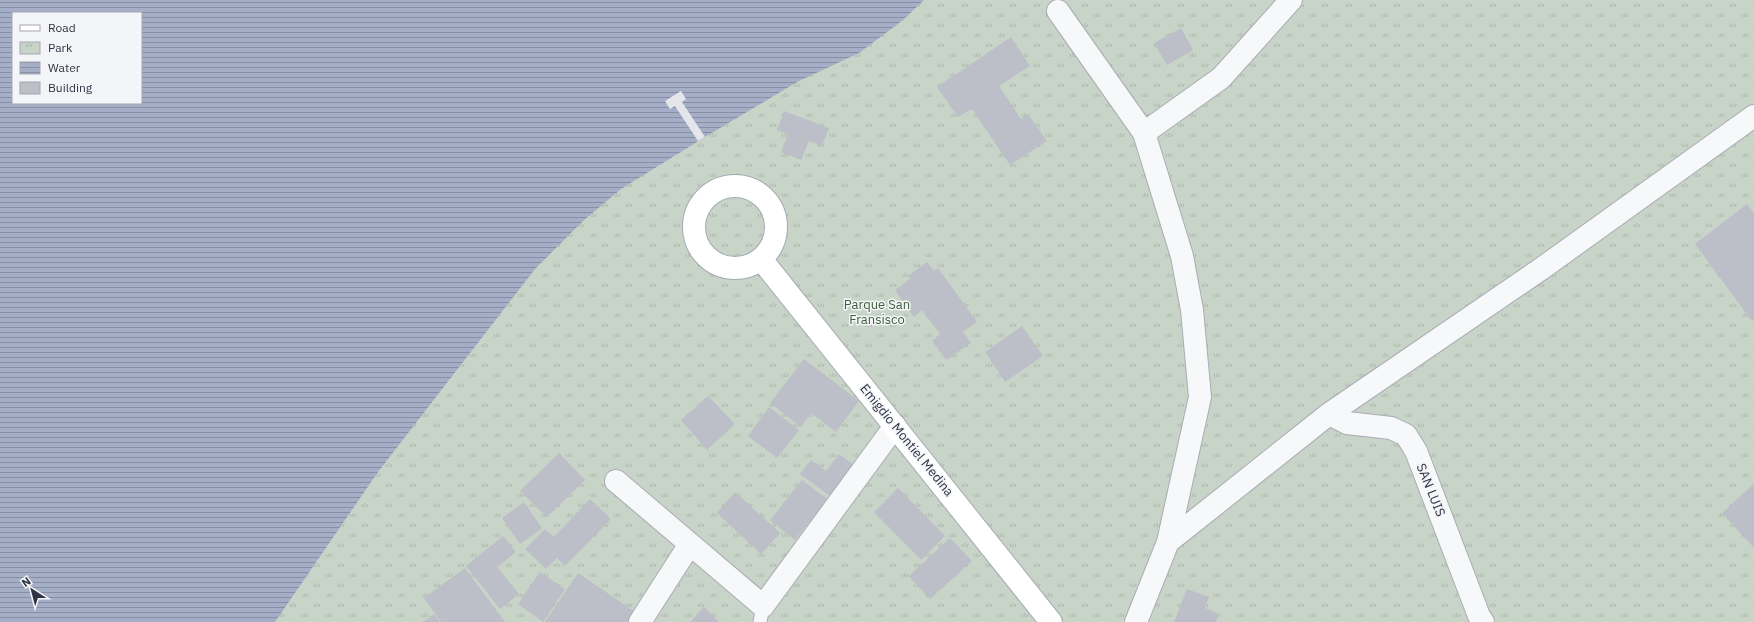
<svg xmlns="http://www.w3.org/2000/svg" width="1754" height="622" viewBox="0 0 1754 622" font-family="'IBM Plex Sans',sans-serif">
	<defs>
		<pattern id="park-tufts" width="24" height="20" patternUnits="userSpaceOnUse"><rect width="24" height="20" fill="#c8d4c7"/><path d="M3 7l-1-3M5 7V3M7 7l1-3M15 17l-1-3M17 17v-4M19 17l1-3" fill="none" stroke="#acb6ac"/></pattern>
		<pattern id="water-rules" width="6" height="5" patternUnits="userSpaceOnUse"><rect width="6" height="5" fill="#a4afc7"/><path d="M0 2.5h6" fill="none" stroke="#868fa3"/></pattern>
	</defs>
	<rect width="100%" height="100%" fill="#e5e6eb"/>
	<path fill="url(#park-tufts)" d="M535 0H1754V622H0V560Z"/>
	<path fill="url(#water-rules)" fill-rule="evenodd" d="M0 0H924L903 20 859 53 797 82 705 137 621 189 583 221 535 269 378 472 275 622H0ZM13 13H141V103H13Z"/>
	<path fill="#e5e6eb" d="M681 91 686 99 682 102 705 137 698 141 675 106 670 109 665 101Z"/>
	<path fill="#bcbfc7" d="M1181 28 1193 50 1167 65 1154 43Z
		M1011 37 1030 66 999 86 1021 119 1028 114 1047 141 1010 165 972 109 958 117 937 87Z
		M784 111 829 128 822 146 809 141 801 160 781 152 788 134 777 130Z
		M1747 204 1754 213V320L1752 321 1695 244Z
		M927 262 934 271 938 268 977 322 963 332 971 343 946 360 932 341 940 334 922 310 914 317 895 290 910 279 908 276Z
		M1022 326 1043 356 1005 382 985 352Z
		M804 359 859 401 836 432 811 413 801 427 770 403Z
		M708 396 735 424 707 450 681 420Z
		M769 407 799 430 777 458 748 436Z
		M559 453 585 480 547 517 520 491Z
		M839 454 854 465 831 497 800 474 811 460 826 471Z
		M802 480 827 499 795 540 770 520Z
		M1754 484V548L1722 513Z
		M898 488 945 536 921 560 874 512Z
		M735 492 780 533 761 554 717 513Z
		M590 499 611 519 565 566 557 558 546 569 525 549 545 529 554 537Z
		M524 502 542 528 520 544 502 518Z
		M503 536 516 552 497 567 519 594 500 609 466 566Z
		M950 538 972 561 930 599 909 576Z
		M465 568 505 622H441L424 598Z
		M540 572 565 589 543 622 518 604Z
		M578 573 635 612 627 622H545Z
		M1187 589 1209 597 1205 608 1219 614 1216 622H1174Z
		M704 607 719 622H690Z
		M434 614 440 622H423Z"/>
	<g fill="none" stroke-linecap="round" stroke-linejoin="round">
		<defs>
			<path id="service" d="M760 622 763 606"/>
			<path id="minor" d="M1058 11 1144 133 1182 256 1192 310 1200 397 1168 542
				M1144 133 1221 78 1291 0
				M1329 414 1347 423 1391 428 1406 435 1416 451 1479 616 1483 622
				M616 481 763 606 895 426
				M640 622 690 544
				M1136 622 1168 542 1329 414 1541 269 1754 116"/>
			<path id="primary" d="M694 227a41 41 0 1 1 82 0a41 41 0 1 1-82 0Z
				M761 259 1051 622"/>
		</defs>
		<use href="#service" stroke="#aaacb5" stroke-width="15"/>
		<use href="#minor" stroke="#aaacb5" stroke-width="24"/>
		<use href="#primary" stroke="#a5a9b6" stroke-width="24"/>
		<use href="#service" stroke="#f7f8fa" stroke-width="13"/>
		<use href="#minor" stroke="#f7f8fa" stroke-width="22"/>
		<use href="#primary" stroke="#fff" stroke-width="22"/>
	</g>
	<g text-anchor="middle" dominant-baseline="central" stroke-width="3" stroke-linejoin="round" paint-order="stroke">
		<g font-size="13" fill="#3d5d3c" stroke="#f4f5f8">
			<text x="877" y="304">Parque San<tspan x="877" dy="15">Fransisco</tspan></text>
		</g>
		<g font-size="13" fill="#2e3242" stroke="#f4f5f8">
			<text transform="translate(907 440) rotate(51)">Emigdio Montiel Medina</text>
			<text transform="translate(1431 490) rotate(68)">SAN LUIS</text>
		</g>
	</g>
	<rect x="12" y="12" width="130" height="92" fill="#f4f5f8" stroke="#a5a7af"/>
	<rect x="20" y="25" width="20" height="6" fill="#ffffff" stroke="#a5a7af"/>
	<text x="48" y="32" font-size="12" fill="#2e3242">Road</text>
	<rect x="20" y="42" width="20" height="12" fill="url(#park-tufts)" stroke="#a5a7af"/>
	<text x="48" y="52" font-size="12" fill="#2e3242">Park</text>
	<rect x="20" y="62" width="20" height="12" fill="url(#water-rules)" stroke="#a5a7af"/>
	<text x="48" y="72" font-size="12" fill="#2e3242">Water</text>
	<rect x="20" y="82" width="20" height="12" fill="#bcbfc7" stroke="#a5a7af"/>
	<text x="48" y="92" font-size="12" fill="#2e3242">Building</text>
	<g transform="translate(32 590) rotate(324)" stroke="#f4f5f8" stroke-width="3" paint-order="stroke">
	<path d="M0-3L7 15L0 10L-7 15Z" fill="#2e3242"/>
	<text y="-6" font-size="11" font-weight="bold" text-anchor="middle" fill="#2e3242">N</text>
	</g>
</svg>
